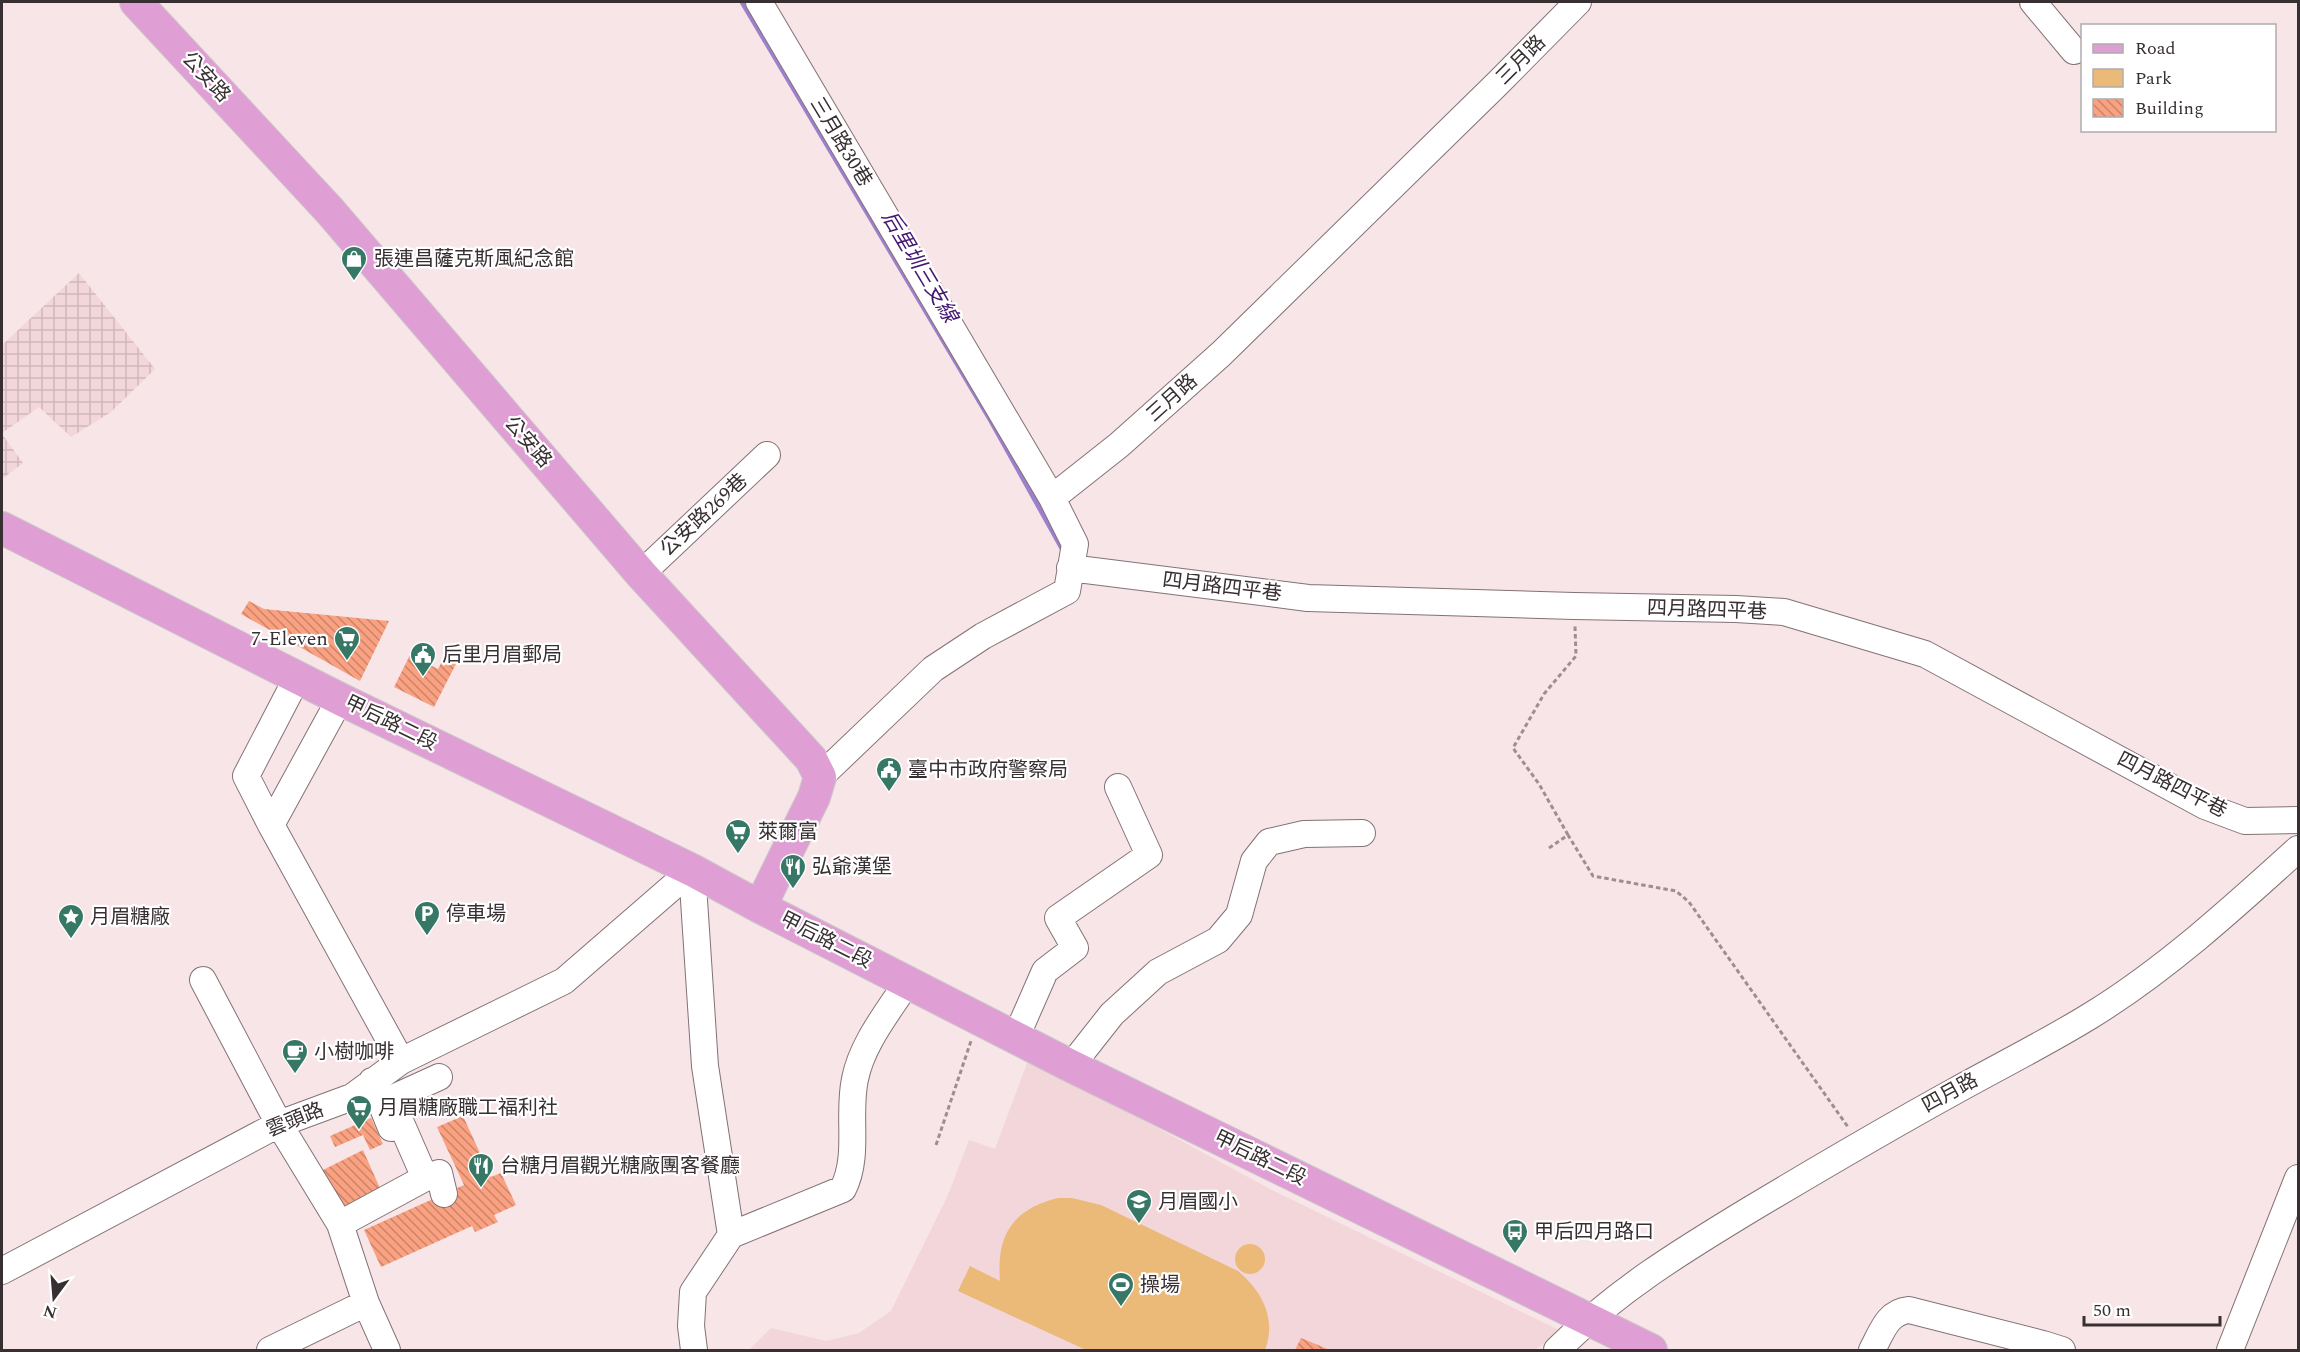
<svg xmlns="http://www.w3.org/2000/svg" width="2300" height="1352" viewBox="0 0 2300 1352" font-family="Spectral,'Noto Sans TC',serif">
	<defs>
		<pattern id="industrial-grid" width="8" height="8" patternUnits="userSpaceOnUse" patternTransform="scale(1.5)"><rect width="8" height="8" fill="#f2d6da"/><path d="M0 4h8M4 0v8" fill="none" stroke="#d0b8bc"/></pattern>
		<pattern id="building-back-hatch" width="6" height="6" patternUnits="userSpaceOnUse" patternTransform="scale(1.5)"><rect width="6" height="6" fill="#faa181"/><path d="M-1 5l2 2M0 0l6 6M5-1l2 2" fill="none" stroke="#cb846a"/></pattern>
	</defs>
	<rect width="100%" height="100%" fill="#f8e5e8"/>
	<path fill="#f2d6da" d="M1029 1058 1270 1189 1561 1331 1535 1350H749L771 1328 826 1341 859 1333 891 1311 948 1195 969 1140 995 1149Z"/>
	<path fill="url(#industrial-grid)" d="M79 273 155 369 111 412 71 437 39 407 2 433V345Z
		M2 434 23 463 2 479Z"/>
	<path fill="#ebba79" d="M1058 1198H1072L1101 1205 1238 1271C1262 1291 1277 1319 1265 1350H1086L958 1291 970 1266 1000 1281C996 1235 1013 1209 1058 1198Z
		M1235 1259a15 15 0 1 1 30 0a15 15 0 1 1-30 0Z"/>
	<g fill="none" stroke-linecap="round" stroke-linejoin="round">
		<path stroke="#9d80cd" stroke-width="5" d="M742 2 991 421 1064 552"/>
	</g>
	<path fill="url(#building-back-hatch)" d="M249 601 264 609 389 621 360 681 241 614Z
		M446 654 458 660 434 707 394 687 410 655 438 669Z
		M463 1116 491 1177 501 1173 516 1205 494 1215 498 1222 475 1232 472 1226 381 1267 364 1230 464 1185 437 1127Z
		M371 1118 383 1144 370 1150 363 1135 335 1147 330 1136Z
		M363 1150 383 1195 337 1217 317 1173Z
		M1301 1338 1330 1350H1295Z"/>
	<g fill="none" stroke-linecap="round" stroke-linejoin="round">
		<defs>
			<path id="minor" d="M759 2 1052 498 1075 544 1067 591 983 636 933 669 820 777
				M2033 2 2074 51
				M1052 498 1119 445 1221 354 1498 83 1578 2
				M1070 568 1308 598 1574 606 1736 609 1784 612 1925 654 2205 806 2245 821 2298 820
				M641 574 767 455
				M298 676 246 776 271 825 340 699
				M271 825 401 1061
				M692 870 705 1066 731 1235
				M203 980 279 1124 340 1224 366 1303 387 1350
				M1016 1037 1045 971 1075 948 1058 918 1149 855 1118 787
				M1071 1066 1112 1014 1158 972 1218 940 1239 915 1254 861 1269 842 1304 834 1362 833
				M382 1103 439 1077
				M425 1178 439 1173 444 1194
				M340 1224 425 1178 401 1123 391 1128 372 1081
				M2 1271 279 1124 352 1097 401 1061 564 981 692 870
				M270 1350 366 1303
				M694 1350 691 1326 693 1292 731 1235 843 1189C860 1155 847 1115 855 1079 862 1043 889 1011 908 981
				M1557 1350C1616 1291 1680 1252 1751 1209 1818 1169 1886 1129 1955 1091 2000 1066 2046 1043 2090 1016 2165 970 2233 908 2298 849
				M1872 1350C1882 1332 1887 1312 1909 1310L2043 1344 2062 1350
				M2230 1350 2298 1178"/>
			<path id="major" d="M136 2 330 211 641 574 811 759 820 777 814 797 760 907
				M2 528 340 699 692 870 760 907 1071 1066 1651 1350"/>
		</defs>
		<use href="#minor" stroke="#837275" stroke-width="28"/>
		<use href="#major" stroke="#cbc9c9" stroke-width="34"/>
		<path stroke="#9d8f91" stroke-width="3" stroke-dasharray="4.5 3" stroke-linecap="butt" d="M1568 835 1539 784 1513 748 1544 694 1576 656 1575 626
			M1549 848 1568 835 1593 876 1676 891 1689 902 1848 1127
			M936 1145 971 1041"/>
		<use href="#minor" stroke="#fff" stroke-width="26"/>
		<use href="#major" stroke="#df9fd4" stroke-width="32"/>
	</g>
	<defs>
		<symbol id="shop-pin" viewBox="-11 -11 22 30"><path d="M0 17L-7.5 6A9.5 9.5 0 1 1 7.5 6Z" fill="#377765" stroke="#fff"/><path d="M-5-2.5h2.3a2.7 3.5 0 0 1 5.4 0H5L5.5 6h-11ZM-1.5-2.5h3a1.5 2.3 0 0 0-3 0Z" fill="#fff"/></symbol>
		<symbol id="supermarket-pin" viewBox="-11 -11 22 30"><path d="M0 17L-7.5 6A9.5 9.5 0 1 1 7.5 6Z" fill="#377765" stroke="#fff"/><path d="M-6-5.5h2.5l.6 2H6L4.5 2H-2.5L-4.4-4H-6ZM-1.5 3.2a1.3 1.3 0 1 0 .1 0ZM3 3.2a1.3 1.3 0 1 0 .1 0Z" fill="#fff"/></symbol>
		<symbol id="civic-pin" viewBox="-11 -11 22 30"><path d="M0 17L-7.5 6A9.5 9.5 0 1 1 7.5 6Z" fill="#377765" stroke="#fff"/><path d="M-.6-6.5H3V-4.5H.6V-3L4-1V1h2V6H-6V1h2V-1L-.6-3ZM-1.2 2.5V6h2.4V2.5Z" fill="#fff"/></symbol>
		<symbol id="restaurant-pin" viewBox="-11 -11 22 30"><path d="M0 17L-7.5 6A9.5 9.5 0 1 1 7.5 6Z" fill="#377765" stroke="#fff"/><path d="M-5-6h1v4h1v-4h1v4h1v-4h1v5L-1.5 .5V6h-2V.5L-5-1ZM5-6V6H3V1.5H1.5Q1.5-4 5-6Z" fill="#fff"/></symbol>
		<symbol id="parking-pin" viewBox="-11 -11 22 30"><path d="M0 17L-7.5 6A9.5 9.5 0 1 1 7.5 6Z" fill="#377765" stroke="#fff"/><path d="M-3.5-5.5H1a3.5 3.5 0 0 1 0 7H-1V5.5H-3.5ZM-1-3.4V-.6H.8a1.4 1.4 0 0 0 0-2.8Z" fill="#fff"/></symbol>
		<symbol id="sight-pin" viewBox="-11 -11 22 30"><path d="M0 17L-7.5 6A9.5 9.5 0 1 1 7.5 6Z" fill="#377765" stroke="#fff"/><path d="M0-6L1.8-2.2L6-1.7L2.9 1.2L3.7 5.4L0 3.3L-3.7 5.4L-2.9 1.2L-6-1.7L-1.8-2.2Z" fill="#fff"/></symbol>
		<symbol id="cafe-pin" viewBox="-11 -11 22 30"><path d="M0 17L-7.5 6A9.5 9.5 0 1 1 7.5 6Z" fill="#377765" stroke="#fff"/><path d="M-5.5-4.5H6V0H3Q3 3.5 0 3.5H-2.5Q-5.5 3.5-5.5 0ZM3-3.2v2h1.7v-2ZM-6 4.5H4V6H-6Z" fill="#fff"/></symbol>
		<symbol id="school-pin" viewBox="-11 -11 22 30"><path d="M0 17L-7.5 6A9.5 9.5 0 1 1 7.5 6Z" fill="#377765" stroke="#fff"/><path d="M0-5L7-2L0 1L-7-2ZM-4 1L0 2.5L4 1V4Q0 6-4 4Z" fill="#fff"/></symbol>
		<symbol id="bus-pin" viewBox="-11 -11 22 30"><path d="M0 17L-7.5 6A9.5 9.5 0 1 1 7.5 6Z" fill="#377765" stroke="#fff"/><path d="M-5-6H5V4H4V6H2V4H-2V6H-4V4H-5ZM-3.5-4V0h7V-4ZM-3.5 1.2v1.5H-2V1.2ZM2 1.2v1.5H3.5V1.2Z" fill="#fff"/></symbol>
		<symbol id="stadium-pin" viewBox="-11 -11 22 30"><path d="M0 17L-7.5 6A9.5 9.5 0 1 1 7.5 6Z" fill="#377765" stroke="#fff"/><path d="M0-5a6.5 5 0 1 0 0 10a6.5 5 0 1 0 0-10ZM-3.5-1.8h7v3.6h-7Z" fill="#fff"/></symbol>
	</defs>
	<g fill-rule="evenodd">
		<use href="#shop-pin" x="339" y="244" width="30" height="40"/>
		<use href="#supermarket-pin" x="332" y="624" width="30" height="40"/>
		<use href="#civic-pin" x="408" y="640" width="30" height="40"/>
		<use href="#civic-pin" x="874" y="755" width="30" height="40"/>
		<use href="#supermarket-pin" x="723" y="817" width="30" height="40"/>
		<use href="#restaurant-pin" x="778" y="852" width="30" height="40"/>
		<use href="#parking-pin" x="412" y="899" width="30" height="40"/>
		<use href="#sight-pin" x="56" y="902" width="30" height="40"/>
		<use href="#cafe-pin" x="280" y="1037" width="30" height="40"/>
		<use href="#supermarket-pin" x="344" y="1093" width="30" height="40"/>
		<use href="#restaurant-pin" x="466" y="1151" width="30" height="40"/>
		<use href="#school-pin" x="1124" y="1187" width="30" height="40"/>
		<use href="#bus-pin" x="1500" y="1217" width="30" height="40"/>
		<use href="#stadium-pin" x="1106" y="1270" width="30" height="40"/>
	</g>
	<g text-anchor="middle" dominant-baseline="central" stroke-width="4.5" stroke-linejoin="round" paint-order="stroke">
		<g font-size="20" fill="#372f31" stroke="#fff">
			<text transform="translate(1521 60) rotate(-45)">三月路</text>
			<text transform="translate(206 77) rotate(47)">公安路</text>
			<text transform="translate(841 142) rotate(59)">三月路30巷</text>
			<text transform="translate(1172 398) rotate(-42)">三月路</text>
			<text transform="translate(528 442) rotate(49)">公安路</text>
			<text transform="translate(704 515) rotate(-43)">公安路269巷</text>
			<text transform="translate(1222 587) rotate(7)">四月路四平巷</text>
			<text transform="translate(1707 610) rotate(2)">四月路四平巷</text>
			<text transform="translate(391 723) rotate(26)">甲后路二段</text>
			<text transform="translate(2172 785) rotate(27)">四月路四平巷</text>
			<text transform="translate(826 940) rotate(27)">甲后路二段</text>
			<text transform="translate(1950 1093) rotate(-29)">四月路</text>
			<text transform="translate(295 1120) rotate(-22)">雲頭路</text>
			<text transform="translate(1260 1158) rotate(26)">甲后路二段</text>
		</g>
		<g font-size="20" fill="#372f31" stroke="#fff" text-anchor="start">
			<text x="374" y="259">張連昌薩克斯風紀念館</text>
			<text x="328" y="639" text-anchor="end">7-Eleven</text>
			<text x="442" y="655">后里月眉郵局</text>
			<text x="908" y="770">臺中市政府警察局</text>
			<text x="758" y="832">萊爾富</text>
			<text x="812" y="867">弘爺漢堡</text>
			<text x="446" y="914">停車場</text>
			<text x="90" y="917">月眉糖廠</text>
			<text x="314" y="1052">小樹咖啡</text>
			<text x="378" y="1108">月眉糖廠職工福利社</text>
			<text x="500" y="1166">台糖月眉觀光糖廠團客餐廳</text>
			<text x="1158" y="1202">月眉國小</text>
			<text x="1534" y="1232">甲后四月路口</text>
			<text x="1140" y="1285">操場</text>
		</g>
		<g font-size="21" font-style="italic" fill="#431671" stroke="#fff">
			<text transform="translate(919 267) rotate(59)">后里圳三支線</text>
		</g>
	</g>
	<rect width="2300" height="1352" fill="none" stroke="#372f31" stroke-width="6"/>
	<rect x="2081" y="24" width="195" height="108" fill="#ffffff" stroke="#afacad" stroke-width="1.5"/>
	<rect x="2093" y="44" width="30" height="9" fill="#df9fd4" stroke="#afacad" stroke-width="1.5"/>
	<text x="2135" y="54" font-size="18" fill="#372f31">Road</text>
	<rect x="2093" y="69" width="30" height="18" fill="#ebba79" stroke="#afacad" stroke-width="1.5"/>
	<text x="2135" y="84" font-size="18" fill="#372f31">Park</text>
	<rect x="2093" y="99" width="30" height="18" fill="url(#building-back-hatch)" stroke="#afacad" stroke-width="1.5"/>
	<text x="2135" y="114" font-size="18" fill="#372f31">Building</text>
	<g transform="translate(54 1298) rotate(196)" stroke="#ffffff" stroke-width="4.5" paint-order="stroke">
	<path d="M0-4.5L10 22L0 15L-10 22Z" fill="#372f31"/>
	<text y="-9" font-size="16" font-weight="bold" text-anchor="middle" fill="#372f31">N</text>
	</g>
	<path d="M2084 1316v9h136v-9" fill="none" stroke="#372f31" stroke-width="3"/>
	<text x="2093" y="1316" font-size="18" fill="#372f31" stroke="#ffffff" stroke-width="4.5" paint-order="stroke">50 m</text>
</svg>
